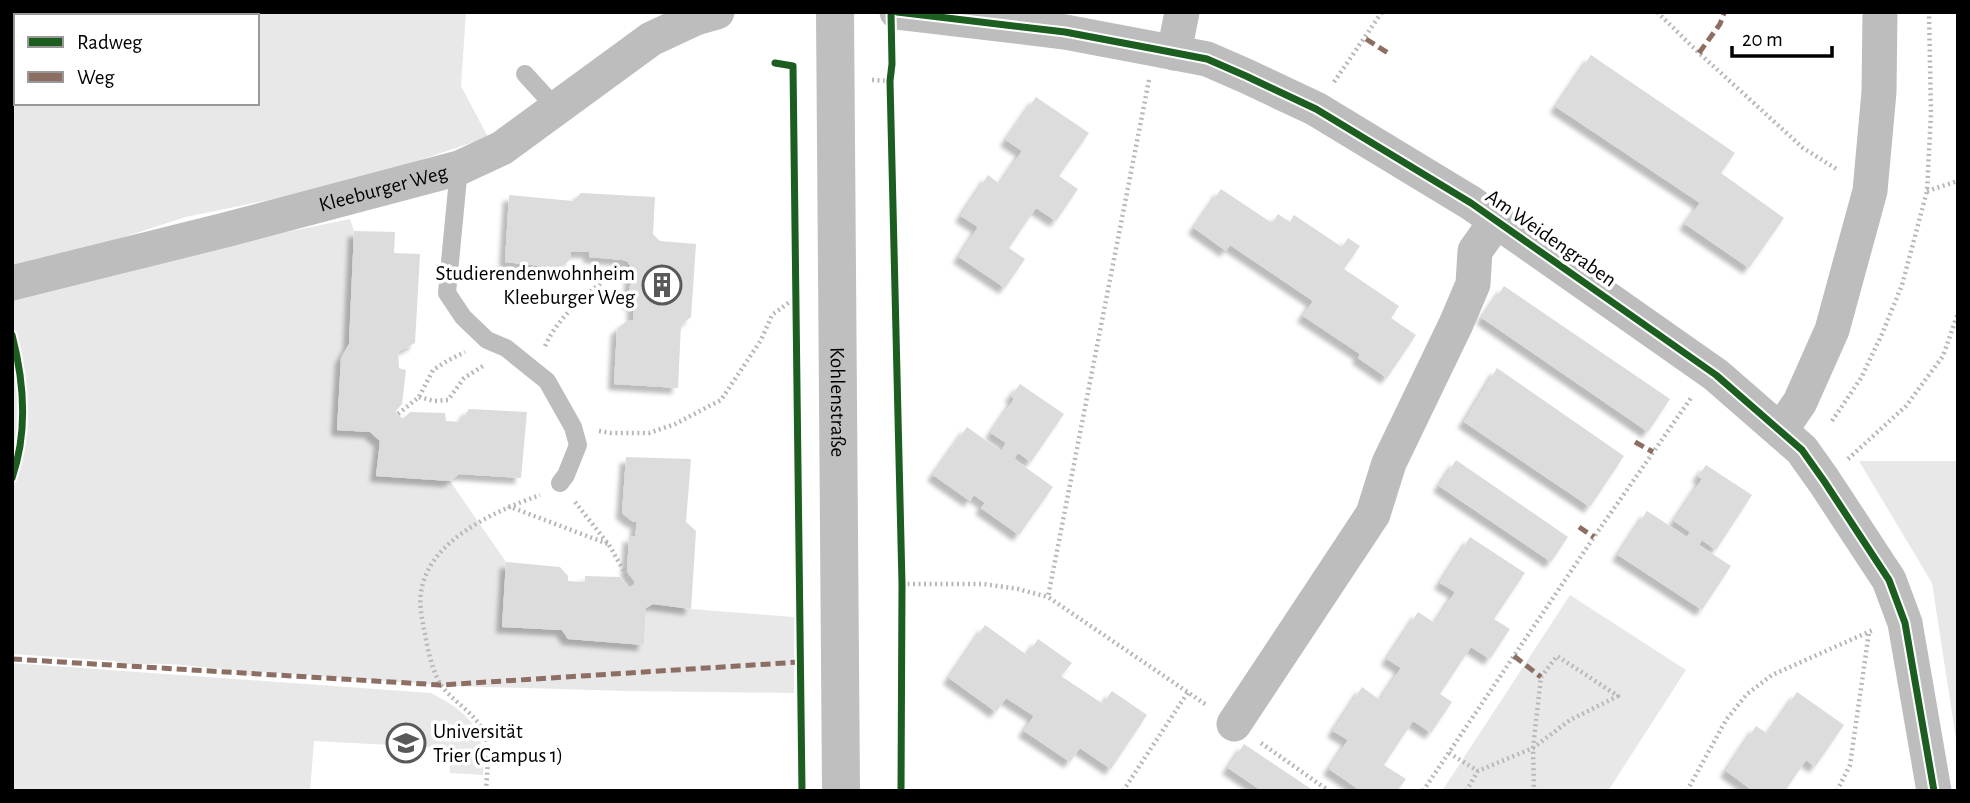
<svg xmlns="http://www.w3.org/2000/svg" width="1970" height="803" viewBox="0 0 1970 803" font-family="'Alegreya Sans',sans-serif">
	<defs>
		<filter id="shadow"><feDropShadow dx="-6" dy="6" stdDeviation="2" flood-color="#0004"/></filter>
	</defs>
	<rect width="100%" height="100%" fill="#fff"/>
	<path fill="#e8e8e8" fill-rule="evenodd" d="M12 12H466L461 86 488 137 388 171 317 190 186 217 12 273ZM16 16H257V103H16Z
		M350 219 354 231 349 344 341 358 337 430 370 432 380 441 376 476 450 481 506 562 502 627 562 630 569 639 644 645 646 608 653 604 691 609 794 617V693L627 691 453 686 264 672C252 677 245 676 234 670 206 668 176 663 148 664 137 664 125 666 115 661L12 654V298L282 233Z
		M1859 461H1958V752L1932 583Z
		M1570 595 1686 670 1608 791H1442Z
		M12 663 431 693C470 713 486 730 483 775L450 773 449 748 314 741 310 791H12Z"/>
	<path fill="#dcdcdc" filter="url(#shadow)" d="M1591 55 1735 153 1721 173 1784 218 1749 268 1685 224 1700 203 1556 107Z
		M1036 97 1089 133 1059 176 1078 189 1056 221 1036 208 1009 248 1025 259 1005 288 959 257 978 227 961 216 988 175 1000 184 1022 151 1006 140Z
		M1221 189 1272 223 1278 214 1290 222 1294 215 1342 247 1348 238 1360 246 1344 269 1399 306 1391 318 1416 335 1387 378 1358 358 1360 354 1303 316 1313 301 1230 245 1226 251 1194 228Z
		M581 193 655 197 653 234 660 241 696 244 691 317 681 325 678 388 614 384 617 329 628 320H633V303H629L631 267 628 262 623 260 589 257V252H571V259L560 268 505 262 509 195 573 201Z
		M354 231 395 232 394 253 420 254 415 343 398 352 399 368 406 370 402 404 395 412 403 419 410 412 445 413 446 421 460 422 469 409 527 412 521 478 459 474 450 481 376 476 380 441 370 432 337 430 341 358 349 344Z
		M1504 286 1670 399 1648 432 1482 318Z
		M1497 368 1624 456 1590 507 1464 422Z
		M1020 384 1064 414 1031 462 1018 453 1014 459 1053 487 1019 535 981 508 985 503 974 495 970 501 933 475 967 427 1001 451 1006 443 991 433 1014 399 1011 396Z
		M626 457 691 459 686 522 696 531 691 609 653 604 646 608 644 645 568 639 562 630 502 627 506 562 560 567 568 576V581L585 582V576L620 577 629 588 635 582 627 572 629 536 635 537 637 522 632 521 622 513Z
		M1456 460 1568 537 1551 562 1439 486Z
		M1706 465 1752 495 1716 550 1702 540 1699 545 1731 566 1702 610 1618 555 1647 511 1687 537 1690 532 1674 521 1702 479 1698 476Z
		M1470 537 1525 573 1494 619 1510 629 1490 659 1471 647 1440 694 1452 702 1431 733 1413 721 1384 765 1406 779 1397 791H1361L1329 769 1348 740 1333 731 1362 687 1380 700 1401 668 1387 659 1418 612 1435 623 1455 592 1440 583Z
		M985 625 1027 655 1038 639 1072 663 1061 676 1103 704 1112 691 1147 715 1111 769 1080 748 1070 762 1024 731 1034 716 1006 698 996 712 949 678Z
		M1797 692 1844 725 1815 767 1806 760 1785 791H1753L1726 771 1756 726 1768 734Z
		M1244 744 1314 791H1262L1228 768Z"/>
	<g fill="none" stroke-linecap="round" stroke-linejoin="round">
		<path stroke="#b8b8b8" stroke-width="4.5" stroke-dasharray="2 3.5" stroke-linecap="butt" d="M1657 12 1699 53 1803 148 1838 170
			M872 80 890 81
			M1149 80 1048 597 1208 706
			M1334 82 1382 12
			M1927 191 1958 181
			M545 346C562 309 597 287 628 262
			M419 397 434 401 448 400 464 378 483 366
			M398 414 419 397 433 370 447 361 465 352
			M1832 421 1861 378 1882 334 1902 285 1927 191 1931 113 1929 12
			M599 431 611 433H649L675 424 721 400 761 340 772 315 795 298
			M1848 459 1906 406 1943 356 1958 313
			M575 502 609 545 632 585
			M508 506 608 544
			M902 584H984L1018 589 1048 597
			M1261 743 1329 791
			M1449 753 1478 771
			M486 791C487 768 493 737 475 719 465 707 450 698 441 685 432 670 428 651 425 634 422 620 419 606 421 592 429 539 496 511 540 495
			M1123 791 1188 692
			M1423 791 1594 537 1691 398
			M1466 791 1478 771 1533 748 1570 720 1618 696 1557 656 1541 677 1533 748 1534 791
			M1687 791 1726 720 1747 694 1772 675 1873 630
			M1837 791 1850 765 1869 632"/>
		<path stroke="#bdbdbd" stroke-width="18" d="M525 74 556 108
			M459 168 447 293 463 317 487 340 506 348 547 381 573 427 578 445 566 475 560 483"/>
		<g stroke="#bdbdbd" stroke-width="35">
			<path d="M897 12 1065 32 1155 49 1207 59 1246 76 1316 109 1471 203 1716 375 1802 450 1824 481 1889 580 1905 623 1934 791"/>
			<path d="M1174 53 1182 12"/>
			<path id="s1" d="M12 283 225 230 459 168 502 148 651 39 696 18 717 12"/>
			<path d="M1781 430 1800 402 1832 330 1870 191 1879 92 1880 12"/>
			<path d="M1234 724 1373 514 1389 463 1456 324 1473 284 1475 251 1497 220"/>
		</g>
		<path stroke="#bfbfbf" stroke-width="38" id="s2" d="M835 12 841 791"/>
		<path stroke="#8d6e63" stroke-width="5" stroke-dasharray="10 5" stroke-linecap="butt" d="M1366 39 1388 53
			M1699 53 1720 24 1724 13
			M1635 442 1653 452
			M1579 527 1594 537
			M1514 656 1541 677
			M12 659 441 685 800 662"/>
		<defs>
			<path id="cycleway" d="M891 12 892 64 890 81 902 584 901 791
				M897 12 1065 32 1155 49 1207 59 1246 76 1316 109 1471 203 1716 375 1802 450 1824 481 1889 580 1905 623 1934 791
				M775 63 793 66 802 791
				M12 335C24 381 28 432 12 478"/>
		</defs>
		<use href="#cycleway" stroke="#fff" stroke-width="11"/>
		<use href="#cycleway" stroke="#1b5e20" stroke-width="7"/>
	</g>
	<defs>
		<symbol id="building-ring" viewBox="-11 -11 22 22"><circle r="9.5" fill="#fff" stroke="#595959" stroke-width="1.5"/><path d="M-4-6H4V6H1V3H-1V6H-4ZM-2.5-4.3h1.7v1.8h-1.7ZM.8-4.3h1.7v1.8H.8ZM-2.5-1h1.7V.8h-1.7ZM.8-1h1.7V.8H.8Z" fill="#595959"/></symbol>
		<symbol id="university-ring" viewBox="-11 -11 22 22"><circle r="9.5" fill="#fff" stroke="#595959" stroke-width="1.5"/><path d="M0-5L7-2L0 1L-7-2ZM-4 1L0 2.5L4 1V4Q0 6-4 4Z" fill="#595959"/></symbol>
	</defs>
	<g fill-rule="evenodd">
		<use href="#building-ring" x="640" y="263" width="44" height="44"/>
		<use href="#university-ring" x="384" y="721" width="44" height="44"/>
	</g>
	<g text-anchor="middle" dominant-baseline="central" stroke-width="7" stroke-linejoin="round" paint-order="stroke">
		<g font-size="21" fill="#000" stroke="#fff">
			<text stroke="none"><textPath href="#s1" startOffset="383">Kleeburger Weg</textPath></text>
			<text transform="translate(1551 238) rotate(35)">Am Weidengraben</text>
			<text stroke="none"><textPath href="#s2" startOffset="390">Kohlenstraße</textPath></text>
		</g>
		<g font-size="21" fill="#000" stroke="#fff" text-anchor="end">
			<text x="635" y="273">Studierendenwohnheim<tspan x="635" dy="24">Kleeburger Weg</tspan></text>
			<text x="433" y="731" text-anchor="start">Universität<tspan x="433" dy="24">Trier (Campus 1)</tspan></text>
		</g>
	</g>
	<rect width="1970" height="803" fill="none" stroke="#000000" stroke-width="28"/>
	<rect x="14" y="14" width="245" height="91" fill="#ffffff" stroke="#999999" stroke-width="2"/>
	<rect x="28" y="37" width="35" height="10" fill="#1b5e20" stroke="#999999" stroke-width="2"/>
	<text x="77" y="49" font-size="21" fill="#000000">Radweg</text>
	<rect x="28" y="72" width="35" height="10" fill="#8d6e63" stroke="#999999" stroke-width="2"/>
	<text x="77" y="84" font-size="21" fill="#000000">Weg</text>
	<path d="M1732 46v10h100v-10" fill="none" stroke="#000000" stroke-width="3.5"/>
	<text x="1742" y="46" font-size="21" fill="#000000" stroke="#ffffff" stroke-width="5" paint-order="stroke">20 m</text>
</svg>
